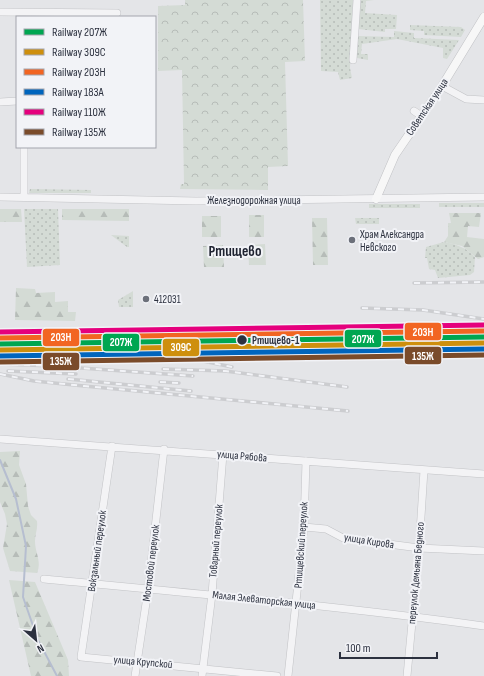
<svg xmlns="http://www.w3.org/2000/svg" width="484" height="676" viewBox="0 0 484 676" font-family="'Sofia Sans Condensed',sans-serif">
	<defs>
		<pattern id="grass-dots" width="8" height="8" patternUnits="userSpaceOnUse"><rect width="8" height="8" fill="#d4dbd5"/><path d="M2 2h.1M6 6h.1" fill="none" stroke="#b6bcb8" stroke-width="1.8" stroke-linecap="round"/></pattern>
		<pattern id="forest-firs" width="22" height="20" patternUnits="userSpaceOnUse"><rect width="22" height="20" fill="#d4dbd5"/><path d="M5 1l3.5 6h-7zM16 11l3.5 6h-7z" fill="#b6bcb8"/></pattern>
		<pattern id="park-crowns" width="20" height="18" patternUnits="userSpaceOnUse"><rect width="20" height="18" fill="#d4dbd5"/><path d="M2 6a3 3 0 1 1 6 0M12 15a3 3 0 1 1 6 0" fill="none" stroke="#b6bcb8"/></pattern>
	</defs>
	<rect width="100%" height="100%" fill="#e4e5e8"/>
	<path fill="url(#grass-dots)" d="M320 0H353L350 68 352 78 340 80 338 72 321 71Z
		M359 0H374L366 1 365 13 397 15 396 29H385V32L358 29Z
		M410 25 461 27 465 30 461 37 424 35V31L410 30Z
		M394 31 414 33V38L459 40 447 59 443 58V48L397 39 362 44 361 54H368V60L357 58 356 37 359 36 394 37Z
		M30 189 91 190V193H29Z
		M439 203H484V207H439Z
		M369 204H420V208H369Z
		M24 209H58L60 265 27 267Z
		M355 218H379V224H356Z
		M111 235 129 236V247H127Z
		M444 242C458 245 465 247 475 257L474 272 470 275 438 278 435 270 429 269 427 258H425L426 247Z
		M133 291V307H119L118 300Z"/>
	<path fill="url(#forest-firs)" d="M0 209H21L22 222H0Z
		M62 209H129V221L62 220Z
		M449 213H481L479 227 468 226 467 237 484 239V257L478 259 462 246 444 242 448 236V223H451Z
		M249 215H264V237H249Z
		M202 216H221V237H202Z
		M312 218H327L328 265H313Z
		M265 244 266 265H249L248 245Z
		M223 245 224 267H204L203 246Z
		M16 288 35 289 36 293 55 292V302L68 301V312H76L75 321 15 320Z
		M20 451 19 465 26 484 28 506 31 515 37 521C38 529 35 534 35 541 35 553 42 561 37 573L10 571 3 548 7 524 5 514 0 502V452Z
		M9 580 35 582 68 660 69 676H31Z"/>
	<path fill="url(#park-crowns)" d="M185 0H303L305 61 285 62 288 166 268 167V190L180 189 181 184H184L182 70 158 71V6L185 5Z"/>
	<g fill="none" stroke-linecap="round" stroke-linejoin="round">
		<path stroke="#b6bed0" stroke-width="2" d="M0 460 16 499 26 546 23 597 38 640 57 676"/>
		<defs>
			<path id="minor" d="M0 12 117 13
				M353 60 357 0
				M442 86 466 99 484 100
				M0 102 17 101
				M414 111 420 115
				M0 197 196 201 484 197
				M24 197V147
				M0 439 484 474
				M112 446 81 657 277 676
				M304 527 326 529 343 538 419 548 484 551
				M44 579C191 593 338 606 484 626
				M135 676 148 590 164 449
				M202 676 212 594 223 454
				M288 676 304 527 306 461
				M407 676 419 548 424 470"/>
			<path id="major" d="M376 199 395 155 442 86 484 17"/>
		</defs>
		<use href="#minor" stroke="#c2c3c6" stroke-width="8"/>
		<use href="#major" stroke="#c1c2c5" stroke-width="9"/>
		<use href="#minor" stroke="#f3f3f5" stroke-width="7"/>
		<use href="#major" stroke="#f7f7f7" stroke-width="8"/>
		<defs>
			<path id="rail" d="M414 283 484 282
				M362 308 423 310 484 319
				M0 330 444 325 484 326
				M0 349 284 345
				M96 352 122 354
				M203 361 232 367
				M0 364 53 366 193 376
				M163 369 225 371 347 387
				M8 371 76 374
				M0 374 34 381 84 386 348 411
				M68 379 191 391
				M160 382 179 383"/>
		</defs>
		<use href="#rail" stroke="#cccdd0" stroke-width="3.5"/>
		<use href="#rail" stroke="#f2f3f7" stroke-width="2" stroke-dasharray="6" stroke-linecap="butt"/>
		<defs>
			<path id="rail-1" d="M0 344 484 337"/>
			<path id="rail-2" d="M0 350 484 343"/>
			<path id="rail-3" d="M0 338 484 331"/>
			<path id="rail-4" d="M0 356 484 349"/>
			<path id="rail-5" d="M0 332 484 325"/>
			<path id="rail-6" d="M0 362 484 355"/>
		</defs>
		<use href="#rail-1" stroke="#f2f3f7" stroke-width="8"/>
		<use href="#rail-2" stroke="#f2f3f7" stroke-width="8"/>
		<use href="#rail-3" stroke="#f2f3f7" stroke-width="8"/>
		<use href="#rail-4" stroke="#f2f3f7" stroke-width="8"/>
		<use href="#rail-5" stroke="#f2f3f7" stroke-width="8"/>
		<use href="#rail-6" stroke="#f2f3f7" stroke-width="8"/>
		<use href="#rail-1" stroke="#00a651" stroke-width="5"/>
		<use href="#rail-2" stroke="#ce8f0d" stroke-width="5"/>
		<use href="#rail-3" stroke="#f26522" stroke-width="5"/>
		<use href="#rail-4" stroke="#0065bd" stroke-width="5"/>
		<use href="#rail-5" stroke="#e5007d" stroke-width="5"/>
		<use href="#rail-6" stroke="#7a4b2a" stroke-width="5"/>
	</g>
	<g fill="#6c707a" stroke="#f2f3f7" stroke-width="1.5">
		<circle cx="352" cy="240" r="4"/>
		<circle cx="146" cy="299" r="4"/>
	</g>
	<circle fill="#2c313f" stroke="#f2f3f7" stroke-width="1.5" cx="242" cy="340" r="5.5"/>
	<g text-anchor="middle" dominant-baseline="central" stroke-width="4" stroke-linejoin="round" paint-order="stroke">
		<g font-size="11" fill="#2c313f" stroke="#f2f3f7">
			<text transform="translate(427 107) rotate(-56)">Советская улица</text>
			<text x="254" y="200">Железнодорожная улица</text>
			<text transform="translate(242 456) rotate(5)">улица Рябова</text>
			<text transform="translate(216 541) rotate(-85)">Товарный переулок</text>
			<text transform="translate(369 541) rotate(9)">улица Кирова</text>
			<text transform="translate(301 545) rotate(-86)">Ртищевский переулок</text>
			<text transform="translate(97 551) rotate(-82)">Вокзальный переулок</text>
			<text transform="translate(151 563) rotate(-83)">Мостовой переулок</text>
			<text transform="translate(416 573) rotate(-85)">переулок Демьяна Бедного</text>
			<text transform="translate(264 600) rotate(6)">Малая Элеваторская улица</text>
			<text transform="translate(143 662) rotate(5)">улица Крупской</text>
		</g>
		<g font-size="11" fill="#2c313f" stroke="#f2f3f7" text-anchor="start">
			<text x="360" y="234">Храм Александра<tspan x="360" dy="13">Невского</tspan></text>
			<text x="154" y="299">412031</text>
		</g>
		<g font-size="11" font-weight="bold" fill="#2c313f" stroke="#f2f3f7" text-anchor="start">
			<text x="252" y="340">Ртищево-1</text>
		</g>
		<g font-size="15" font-weight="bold" fill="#1e2230" stroke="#f2f3f7">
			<text x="235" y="251">Ртищево</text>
		</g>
	</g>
	<g stroke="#f2f3f7" stroke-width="1.5">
		<rect x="404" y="322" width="38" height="19" rx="4" fill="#f26522"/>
		<rect x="42" y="328" width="38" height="19" rx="4" fill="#f26522"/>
		<rect x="344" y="329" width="38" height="19" rx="4" fill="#00a651"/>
		<rect x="102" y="333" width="38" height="19" rx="4" fill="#00a651"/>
		<rect x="162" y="338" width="38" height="19" rx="4" fill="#ce8f0d"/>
		<rect x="404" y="346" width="38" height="19" rx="4" fill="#7a4b2a"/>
		<rect x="42" y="352" width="38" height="19" rx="4" fill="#7a4b2a"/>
	</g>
	<g font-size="11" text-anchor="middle" font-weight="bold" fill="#fff">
		<text x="423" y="336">203Н</text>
		<text x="61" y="341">203Н</text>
		<text x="363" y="343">207Ж</text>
		<text x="121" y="346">207Ж</text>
		<text x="181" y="351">309С</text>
		<text x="423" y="360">135Ж</text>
		<text x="61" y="365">135Ж</text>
	</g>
	<rect x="16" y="16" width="140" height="132" fill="#f2f3f7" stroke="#a3a5ad"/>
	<rect x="24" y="29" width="20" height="6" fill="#00a651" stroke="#a3a5ad"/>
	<text x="52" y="36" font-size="12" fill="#2c313f">Railway 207Ж</text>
	<rect x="24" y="49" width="20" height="6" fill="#ce8f0d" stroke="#a3a5ad"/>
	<text x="52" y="56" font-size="12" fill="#2c313f">Railway 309С</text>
	<rect x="24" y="69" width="20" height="6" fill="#f26522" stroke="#a3a5ad"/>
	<text x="52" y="76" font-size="12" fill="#2c313f">Railway 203Н</text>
	<rect x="24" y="89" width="20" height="6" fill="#0065bd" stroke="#a3a5ad"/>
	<text x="52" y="96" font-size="12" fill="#2c313f">Railway 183А</text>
	<rect x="24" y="109" width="20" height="6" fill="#e5007d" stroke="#a3a5ad"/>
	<text x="52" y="116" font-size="12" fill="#2c313f">Railway 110Ж</text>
	<rect x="24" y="129" width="20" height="6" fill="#7a4b2a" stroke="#a3a5ad"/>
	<text x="52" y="136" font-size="12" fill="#2c313f">Railway 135Ж</text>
	<g transform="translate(36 640) rotate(152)" stroke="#f2f3f7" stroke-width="3" paint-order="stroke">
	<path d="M0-3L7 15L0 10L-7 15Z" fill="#2c313f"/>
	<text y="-6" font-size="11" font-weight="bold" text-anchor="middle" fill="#2c313f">N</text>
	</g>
	<path d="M340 652v6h97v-6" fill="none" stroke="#2c313f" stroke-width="2"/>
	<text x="346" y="652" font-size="12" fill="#2c313f" stroke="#f2f3f7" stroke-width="3" paint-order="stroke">100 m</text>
</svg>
